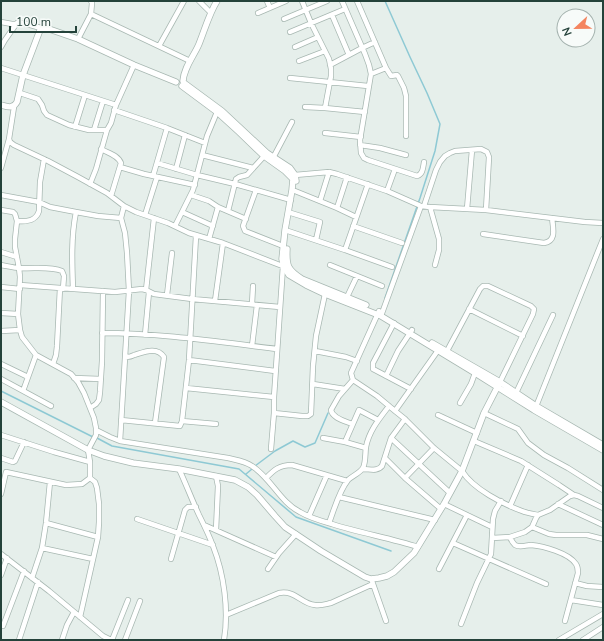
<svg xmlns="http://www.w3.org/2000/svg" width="604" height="641" viewBox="0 0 604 641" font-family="'Nunito Sans',sans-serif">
	<rect width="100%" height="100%" fill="#e6efeb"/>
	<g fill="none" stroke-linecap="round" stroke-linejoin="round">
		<path stroke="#8ec9d4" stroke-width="1.5" d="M385 1 410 57 427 93 440 124 435 151 420 198 385 298
			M1 391 93 437
			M97 438 112 446 239 469 296 517 391 551
			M255 466 275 451 293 441 305 447 315 443 328 413
			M246 474 252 469"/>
		<defs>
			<path id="minor" d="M199 1 210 12
				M267 1 270 8
				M302 1 311 23 329 59 331 69V76L325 108
				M342 1 365 54 369 65 371 74 360 140 361 153 364 158 368 160 417 176C423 174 423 168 424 162
				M357 1 386 68 371 74
				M258 13 286 1
				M91 14 92 3 91 1
				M332 15 349 55
				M284 19 327 1
				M1 22 12 24 23 23 41 28
				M290 32 345 9
				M78 39 91 14 190 61
				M159 46 184 1
				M1 47 5 40 17 23
				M295 47 318 37
				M299 61 325 51
				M330 65 362 48 375 42
				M1 68 116 105
				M386 68 391 76 397 75 398 76 404 88 406 96V136
				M290 78 368 86
				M20 93 38 99 42 105 44 111 47 115 69 125 89 130H107
				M14 107 9 139 10 142 14 145 48 161 78 177 107 193 124 206 136 212 168 223 189 233 223 243 285 267
				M305 107 325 108 365 112
				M114 110 167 128 205 143
				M75 127 85 95
				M94 130 103 101
				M325 133 361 137
				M360 145 380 148 406 155
				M101 149C108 153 118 155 121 163L111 196
				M202 155 253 168
				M273 158 292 122
				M157 163 197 175 235 184 291 200
				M120 167 144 174 195 185
				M1 168 9 139
				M176 169 185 135
				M295 175 329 172 337 174 387 191 421 206 430 207 486 210 585 222 603 223
				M153 176 167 128
				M90 184 96 169 107 130 111 123 116 105 134 65
				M368 184 345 250 392 267
				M256 190 243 226 245 231 283 246
				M295 191 337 208 356 217
				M387 191 395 169
				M1 195 39 202 50 207 76 212 98 216 121 218
				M191 195 209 201 218 207 246 219
				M320 201 329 172
				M424 206 436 170 440 162 445 156 450 153 455 151 481 149 487 152 489 157 486 210
				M430 207 439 239V250L435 265
				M337 208 347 177
				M467 209 472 150
				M1 210 13 212 15 214 17 221 15 239V247L19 268 20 277 18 314 20 330 22 337 36 355 71 374 78 382 84 393 94 418 96 428V435L88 450 90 462V478L82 484 66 485 6 472 1 494
				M228 211 236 179 239 177 247 175 266 154
				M182 212 213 226
				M291 213 320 222 316 240
				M145 215 157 177
				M17 221C27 222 36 221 39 211L40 182 44 159
				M175 226 193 190 207 136 217 112
				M353 226 402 243
				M288 231 345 250
				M483 234 544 243C557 241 553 228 552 218
				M196 236 189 360 182 421 216 424
				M209 239 218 207
				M1 252 17 257
				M1 265C7 266 14 268 20 268 34 269 49 266 62 271L64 276 63 289
				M330 265 382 286
				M20 285 115 292 142 289 146 290 154 294 192 299 280 307
				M1 287 20 289
				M73 289C72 263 71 237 76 212
				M146 290 154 218
				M167 295 172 253
				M347 297 357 276
				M215 301 223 243
				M252 304 253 286
				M469 309 523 336
				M379 311 351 373 353 380 377 396 395 411 405 419 434 448 462 471C473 489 503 504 522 511 527 513 533 514 538 515
				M1 313 18 314
				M381 316 421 206
				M394 323 373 363V369L375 370 411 389
				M1 331 20 330
				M102 333C161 333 219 342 277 349
				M145 335 149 292
				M252 346 257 305
				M315 351 346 357 357 361
				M447 351 480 289 483 286H488L531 306 534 309 533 314 500 382
				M125 357C128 357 131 357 134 355 144 352 157 346 164 357L155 423
				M189 360 275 371
				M1 364 28 377
				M53 364 56 355 57 346 60 288
				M386 376 398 351 412 330
				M74 378 101 379
				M1 379 51 406
				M313 384 345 389
				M186 388 274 397
				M23 391 36 355
				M516 393 553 315
				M460 403 471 384 475 373
				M90 408 96 404 99 400 100 392 102 361 103 291
				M535 409 603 239
				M395 411 439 349
				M274 413 302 416H308L311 414 313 366 316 336 325 294
				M484 413 518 429 528 443 544 455 568 468 603 490
				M438 415 477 433
				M121 420 180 426 182 421
				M352 424C345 421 332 418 331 410L339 396 353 380
				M96 430 110 437 120 441 228 458C236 460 245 461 252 466 271 478 280 502 300 512 310 518 321 521 332 524 360 533 390 538 418 547
				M1 435 54 452 90 462
				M323 438 345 442 366 448
				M391 438 450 493
				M120 441 129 291 127 253 125 233 121 218 124 206
				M474 441 521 461 559 485 574 495
				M345 442 359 410 378 420
				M271 449 274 413V397L283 266
				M1 458 13 462 15 461 24 442
				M385 458 405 478 441 509
				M179 469C186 484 192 500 199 515 204 525 209 535 213 546 224 574 229 610 224 640
				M363 469C370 469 377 472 382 466L391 438 405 419
				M216 476 218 486 216 530
				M266 478C274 470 279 465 292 465L347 481
				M405 478 434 448
				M339 497 435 520
				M444 504 492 527
				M558 504 603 525
				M510 506 528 465
				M309 516 327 475
				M137 519 213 545
				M46 523 98 537
				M329 523C334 510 339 491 348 480 352 476 360 473 363 468 366 462 365 453 366 447 369 431 379 419 389 406
				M204 525 276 557
				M532 527 549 534 556 535H587L603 539
				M510 537C511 540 513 543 515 545 520 548 526 545 531 545 543 546 569 553 576 564 578 567 578 570 578 573L565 621
				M492 538 510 537 525 532 532 527 536 518 538 515 550 510 570 496 574 495 578 496 603 508
				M453 543 546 584
				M42 548 93 559
				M1 554 49 591 103 636 111 640
				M171 559 185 510 188 507H196
				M268 569 279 553 296 534
				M439 569 467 515
				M1 575 7 558
				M32 578 42 548 46 523 50 482
				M372 581 386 621
				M575 583 587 586 603 587
				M571 600 603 605
				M226 615 279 593C296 590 301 604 315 605 321 606 326 604 331 603L373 584
				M80 617 98 537 99 522V504L97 488 95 482 90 478
				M461 624 477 583 491 554 493 519 495 511 501 501
				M3 626 24 571
				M19 640 38 582
				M62 640 67 625 74 612
				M112 640 128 600
				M125 640 140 601
				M559 640 603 614
				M583 640 603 627"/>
			<path id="tertiary" d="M183 81C184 67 194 56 199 44 205 29 209 14 217 1
				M184 83 222 111 267 153 290 168 295 175 296 181
				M182 86 217 112 239 132 264 156 285 171 293 179 292 190 285 230 282 259 284 267 289 275 306 285 325 294 381 316 475 373 534 410 603 450
				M1 105C8 107 13 109 17 102L23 75 40 30 41 28 49 29 78 39 134 65 176 82
				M287 249C286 266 288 270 302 279L366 305
				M432 343 500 382 536 406 603 445
				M1 402 88 450 104 456 133 463 179 469 235 480 248 487 257 495 275 516 285 527 321 551 365 577 371 579 379 578 387 576 394 572 414 553 444 504 462 471 484 413 500 382"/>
		</defs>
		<use href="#minor" stroke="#a8b8b2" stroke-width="6"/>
		<use href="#tertiary" stroke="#a8b8b2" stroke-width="7"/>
		<use href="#minor" stroke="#fff" stroke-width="4.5"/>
		<use href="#tertiary" stroke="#fff" stroke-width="5.5"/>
	</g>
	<rect width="604" height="641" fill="none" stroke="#24423a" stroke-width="4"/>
	<g transform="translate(576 28) rotate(248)"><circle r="19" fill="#f7fbf9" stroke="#a3b1ad"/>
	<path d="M0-3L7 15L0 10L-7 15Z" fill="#f4845f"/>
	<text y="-6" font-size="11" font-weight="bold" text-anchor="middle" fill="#24423a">N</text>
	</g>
	<path d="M10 26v6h66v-6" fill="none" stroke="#24423a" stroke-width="2"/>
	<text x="16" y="26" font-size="12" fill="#24423a" stroke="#f7fbf9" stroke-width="3" paint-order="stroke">100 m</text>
</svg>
